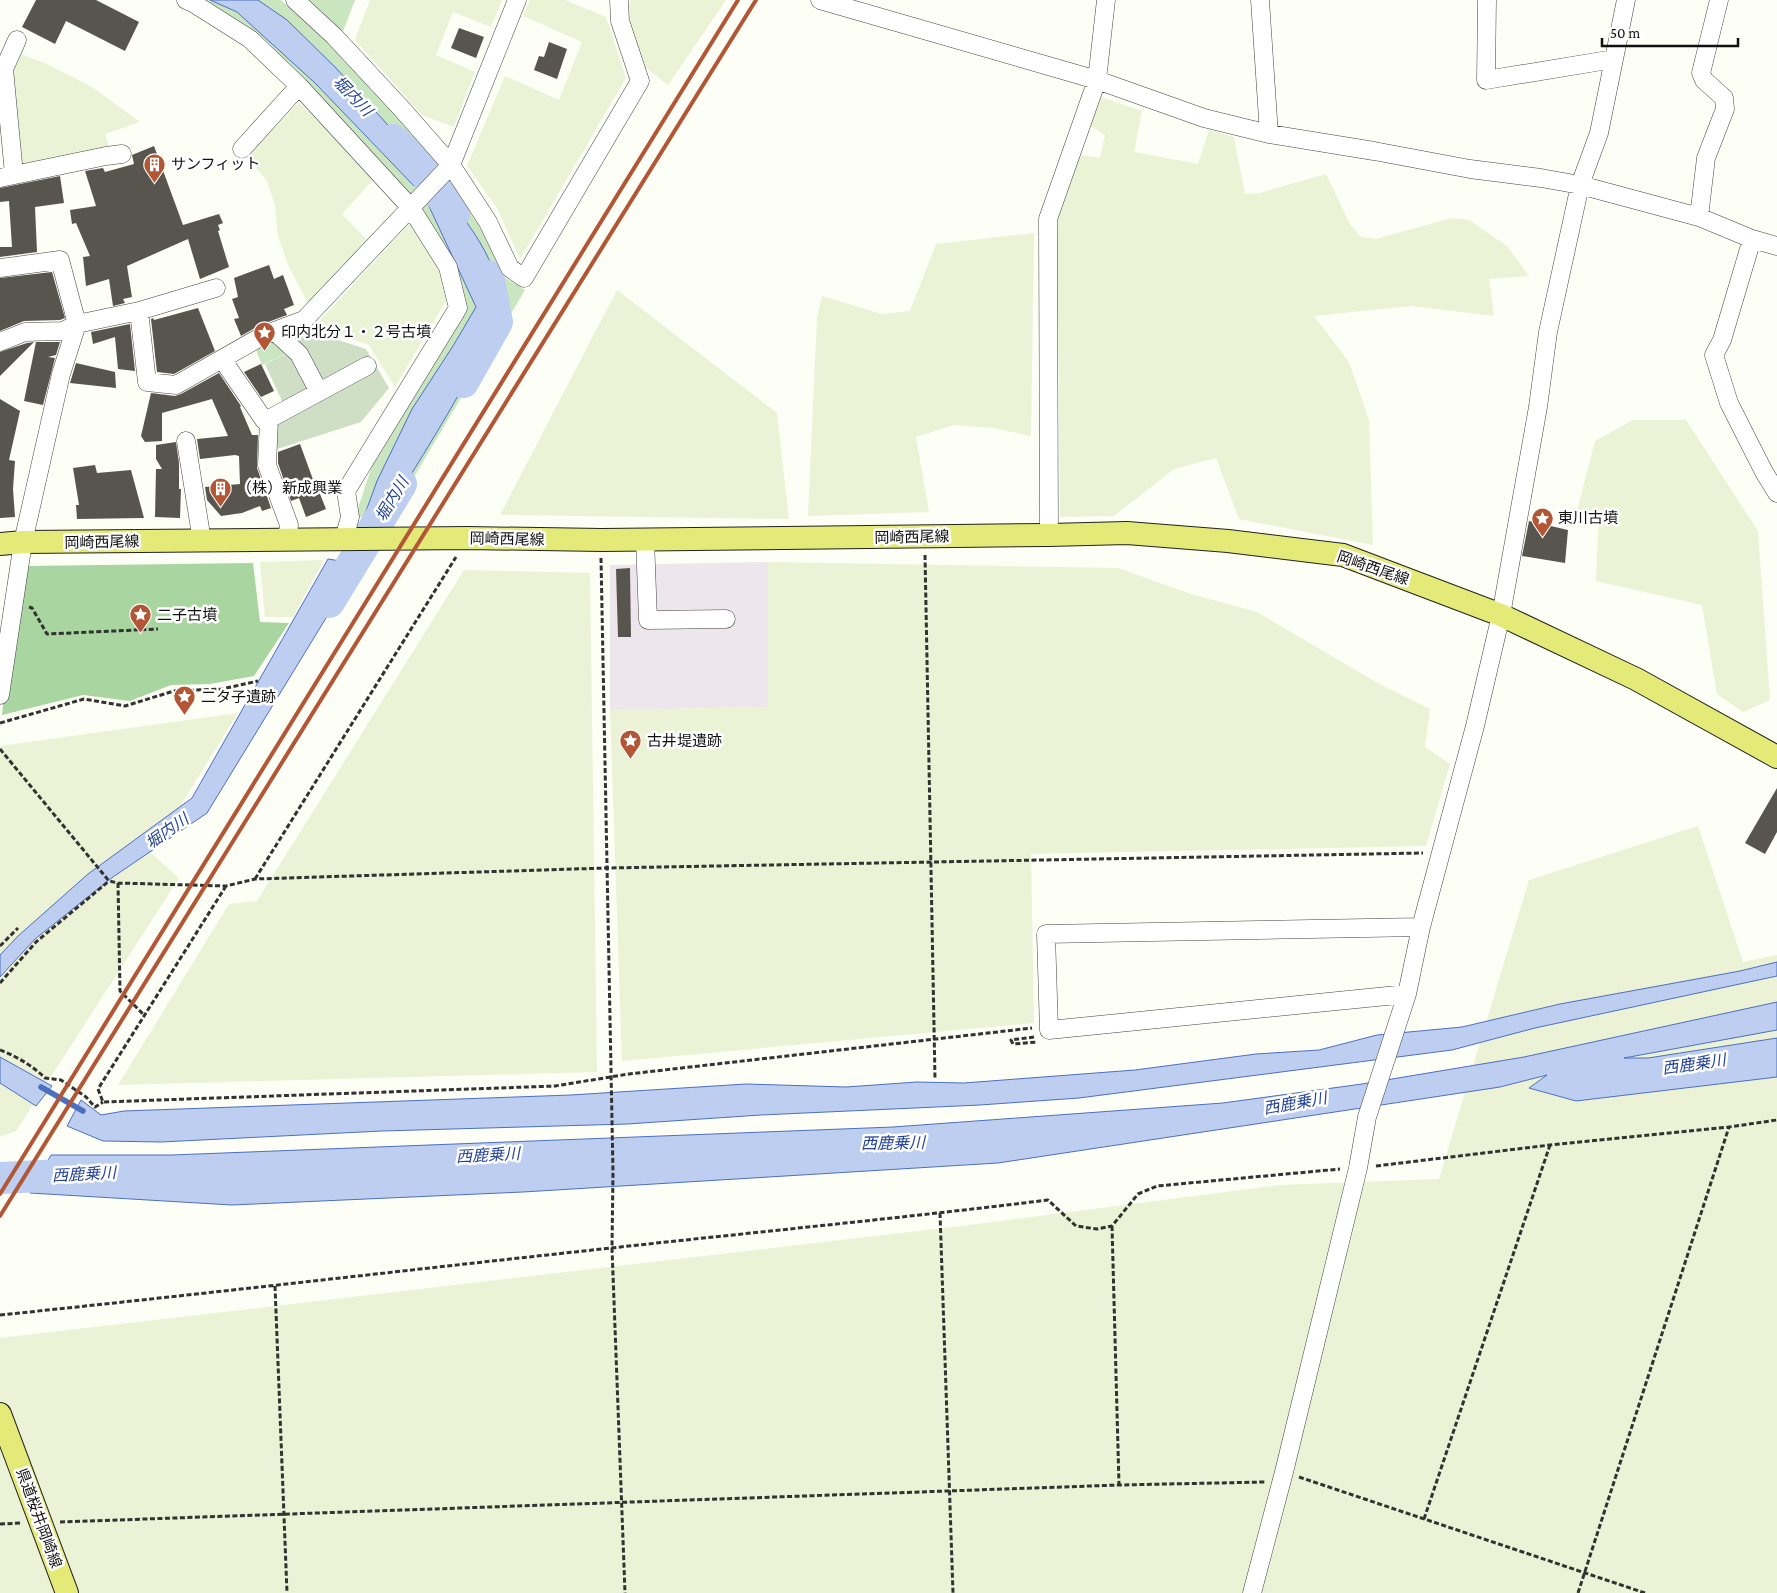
<svg xmlns="http://www.w3.org/2000/svg" width="1777" height="1593" viewBox="0 0 1777 1593" font-family="'Crimson Pro','Noto Sans JP',serif">
	<rect width="100%" height="100%" fill="#fdfef5"/>
	<path fill="#ede6ec" d="M768 562V707L610 710V565Z"/>
	<path fill="#ecf2d6" d="M370 0H502L491 27 453 12 436 55 475 72 454 127 422 115 355 40Z
		M530 0H565L606 17 626 78 520 259 497 208 467 166 505 76 559 100 582 42 523 16Z
		M631 0H726L668 85 641 64 627 13Z
		M21 54 47 64 92 87 140 122 105 134 109 146 20 164 11 71Z
		M1098 96 1142 111 1134 152 1198 164 1209 130 1234 137 1245 194 1260 193 1326 174 1350 224 1361 237 1376 239 1452 218 1469 220 1507 246 1529 276 1489 279 1494 316 1411 306 1314 316 1349 362 1369 420 1373 545 1239 519 1216 458 1174 469 1114 516 1060 517 1057 216 1080 155 1100 158 1105 135 1087 124Z
		M299 102 375 178 342 214 367 240 309 305 289 267 278 237 275 205 267 181 247 157Z
		M410 223 429 247 449 296 395 387 369 345 315 326Z
		M1034 233 1031 436 993 428 954 425 916 437 929 512 808 516 817 317 822 296 882 314 910 311 936 244Z
		M617 290 777 413 789 519 500 515Z
		M1633 420H1686L1758 531 1770 700 1743 712 1717 694 1702 605 1596 581 1599 517 1577 511 1595 441Z
		M324 560 293 617H265L260 562Z
		M768 562 1118 568 1191 594 1257 612 1381 685 1430 709 1425 747 1450 764 1426 846 1031 854 1034 1023 622 1061 610 710 768 707Z
		M464 570 590 573 597 1072 118 1085 229 904 257 901Z
		M238 713 151 853 179 878 16 1131 0 1137V746Z
		M1698 826 1743 962 1777 955V1593H0V1338L961 1226 1279 1185 1439 1179 1529 880Z"/>
	<path fill="#c9e6c1" d="M203 0H281L338 50 435 160 487 238 504 277 525 290 389 519 355 517 371 469 399 417 459 324 466 306 460 281 427 216 405 189 295 72 246 25Z
		M305 0H355L342 34Z
		M269 338 287 353 262 365 254 345Z"/>
	<path fill="#a9d5a1" d="M253 563 260 622 289 623 254 676 210 684 171 685 130 701 83 695 2 715 14 602 27 566Z"/>
	<path fill="#cfdfc6" d="M298 327 366 349 389 388 361 422 274 450V422L288 414 265 364 288 353 269 337Z"/>
	<path fill="#becef0" stroke="#4c6fc0" d="M210 0H258L287 20 336 68 427 168 414 186 315 83 237 12Z
		M440 188C466 220 501 263 501 307 501 317 492 329 488 338 458 402 418 462 382 522H362L377 481 412 409 453 346 476 307 427 202Z
		M328 559 359 564 207 813 113 877 35 939 0 977V955L18 936 88 874 192 798Z
		M1777 962V976L1535 1028 1452 1050 1079 1098 980 1105 761 1115 627 1124 382 1131 161 1142 103 1141 67 1126 81 1100 101 1115 124 1111 571 1095 746 1084 846 1087 917 1082 964 1083 1135 1070 1256 1054 1319 1050 1377 1035 1462 1027 1560 1004 1740 971Z
		M1777 1002V1030L1624 1058H1648L1777 1038V1077L1576 1101 1529 1088 1547 1075 1500 1087 998 1163 523 1192 232 1205 30 1193 51 1155H172L893 1127 1223 1103 1362 1084 1524 1057Z
		M0 1057 52 1086 36 1106 0 1083Z"/>
	<g fill="none" stroke-linecap="round" stroke-linejoin="round">
		<path stroke="#4c6fc0" stroke-width="5.5" d="M41 1087 83 1111"/>
		<path stroke="#becef0" stroke-width="32" d="M393 140 418 164 454 214
			M463 382 497 322 488 276
			M329 602 401 484
			M0 1178 83 1174"/>
	</g>
	<path fill="#58554e" d="M36 0H96L139 22 125 51 66 21 55 44 22 27Z
		M459 28 484 37 476 58 451 48Z
		M549 42 567 49 557 79 534 70 539 56 544 57Z
		M154 146 183 225 219 214 223 223 218 225 220 230 218 231 229 267 200 279 188 239 127 266 132 297 123 299 125 303 113 306 109 279 86 286 83 257 90 256 76 223 72 224 70 210 96 206 85 171 103 168 105 172 134 164 132 155Z
		M60 176 64 203 35 207 37 252 0 257V247H12L9 201 0 202V188Z
		M269 265 274 279 283 275 294 305 284 309 287 315 260 325 241 336 234 319 239 318 232 299 238 297 234 278Z
		M52 272 65 318 60 320 24 321 0 331V278Z
		M198 308 215 351 174 374 157 372 151 319 153 318 154 320Z
		M130 324 135 371 118 369 115 337 93 344 91 332Z
		M34 342 0 376V352L27 343Z
		M36 342H60L56 355 48 357 55 358 43 405 24 401Z
		M76 363 115 372 116 388 70 383Z
		M261 364 274 391 261 397 244 372Z
		M219 373 241 406 240 407 252 435H258L257 468 271 508 262 511 260 506 242 513 221 516 207 500 205 487 240 484 239 456 235 455 200 459 197 439 228 436 212 399 162 413V441L145 442 141 436 151 393 175 396 181 394Z
		M0 399 20 411 9 460 15 461 13 489 15 517 0 518Z
		M176 442 179 463V489H181L180 518 155 517 156 469H162L156 459V445Z
		M300 444 315 485 316 484 326 509 306 517 299 498 291 501 278 463V452Z
		M95 465 97 473 131 470 144 518 77 519 76 505H79L73 468Z
		M1529 521 1568 530 1565 563 1522 556Z
		M630 568 631 637H618L616 569Z
		M1777 788V832L1765 854 1745 843Z"/>
	<g fill="none" stroke-linecap="round" stroke-linejoin="round">
		<defs>
			<path id="minor" d="M186 0 193 3 250 39 299 86 411 208 448 267 458 308 346 491 350 517 344 539
				M295 0 334 36 401 108 451 165 488 222 510 268 524 278 640 81 620 21 619 0
				M820 0 1097 80 1204 118 1269 134 1374 151 1470 169 1541 178 1580 185 1699 217 1752 239 1777 246
				M1260 0 1269 134
				M1487 0 1486 80 1614 59
				M242 149 299 86
				M14 174 4 69 17 40
				M0 178 106 156 122 154
				M1699 217 1706 158 1725 109 1724 98 1704 80 1701 73 1719 0
				M1752 239 1722 340 1714 355 1729 403 1764 472 1777 493
				M0 268 60 260 77 324 61 374 23 542 0 695
				M139 311 147 382 176 385 264 335 304 320 451 165 517 0
				M274 331 299 354 319 392 269 419 267 465 289 525 287 540
				M0 342 25 332 63 331 77 324 139 311 216 288
				M222 359 264 420 269 419
				M319 392 367 366
				M186 441 202 541
				M1049 535 1048 219 1097 80 1106 0
				M645 539 648 620 726 619
				M1407 994 1049 1030 1046 934 1421 927
				M1252 1593 1284 1472 1358 1168 1367 1117 1407 994 1421 927 1475 726 1501 615 1538 407 1548 332 1580 185 1599 133 1626 0"/>
			<path id="major" d="M0 544 23 542 468 538 602 540 1049 535 1127 533 1228 541 1343 555 1501 615 1636 679 1777 757
				M0 1414 67 1593"/>
		</defs>
		<use href="#minor" stroke="#434343" stroke-width="19"/>
		<use href="#major" stroke="#212121" stroke-width="24"/>
		<path stroke="#323232" stroke-width="3" stroke-dasharray="5 2.5" stroke-linecap="butt" d="M925 555 935 1079
			M601 558 613 1172 612 1248 625 1593
			M29 607 32 608 47 634 158 629
			M0 723 84 699 125 706 174 691 222 689 258 681
			M0 749 109 881 118 883 226 886 255 879 607 868 1423 853
			M255 879 456 557
			M118 883 120 991 144 1015
			M226 886 98 1089 103 1102 555 1086 629 1074 1032 1028
			M0 946 18 928
			M0 983 36 942 109 881
			M1034 1037 1011 1040 1013 1044 1037 1042
			M0 1050C16 1056 33 1066 45 1078L61 1080 86 1097 95 1107 103 1102
			M1376 1166 1550 1145 1729 1127
			M940 1213 953 1593
			M1112 1226 1119 1485
			M275 1286 287 1593
			M0 1315C204 1294 407 1270 611 1248 757 1232 902 1218 1048 1200L1076 1226 1097 1229 1112 1226 1138 1194 1157 1186 1340 1169
			M1299 1477 1645 1593
			M1424 1519 1550 1145
			M60 1522 1119 1485 1265 1482
			M0 1524 21 1523
			M1578 1593 1729 1127 1777 1120"/>
		<use href="#minor" stroke="#fff" stroke-width="18"/>
		<use href="#major" stroke="#e4ea78" stroke-width="22"/>
		<path stroke="#b35636" stroke-width="4" d="M0 1194 738 0
			M0 1216 756 0"/>
	</g>
	<defs>
		<symbol id="building-pin" viewBox="-11 -11 22 30"><path d="M0 17L-7.5 6A9.5 9.5 0 1 1 7.5 6Z" fill="#b35636" stroke="#fff"/><path d="M-4-6H4V6H1V3H-1V6H-4ZM-2.5-4.3h1.7v1.8h-1.7ZM.8-4.3h1.7v1.8H.8ZM-2.5-1h1.7V.8h-1.7ZM.8-1h1.7V.8H.8Z" fill="#fff"/></symbol>
		<symbol id="sight-pin" viewBox="-11 -11 22 30"><path d="M0 17L-7.5 6A9.5 9.5 0 1 1 7.5 6Z" fill="#b35636" stroke="#fff"/><path d="M0-6L1.8-2.2L6-1.7L2.9 1.2L3.7 5.4L0 3.3L-3.7 5.4L-2.9 1.2L-6-1.7L-1.8-2.2Z" fill="#fff"/></symbol>
	</defs>
	<g fill-rule="evenodd">
		<use href="#building-pin" x="142" y="152" width="25" height="34"/>
		<use href="#sight-pin" x="252" y="320" width="25" height="34"/>
		<use href="#building-pin" x="208" y="476" width="25" height="34"/>
		<use href="#sight-pin" x="1530" y="506" width="25" height="34"/>
		<use href="#sight-pin" x="128" y="602" width="25" height="34"/>
		<use href="#sight-pin" x="172" y="684" width="25" height="34"/>
		<use href="#sight-pin" x="618" y="728" width="25" height="34"/>
	</g>
	<g text-anchor="middle" dominant-baseline="central" stroke-width="5" stroke-linejoin="round" paint-order="stroke">
		<g font-size="15" fill="#101010" stroke="#fff" text-anchor="start">
			<text x="171" y="164">サンフィット</text>
			<text x="281" y="332">印内北分１・２号古墳</text>
			<text x="237" y="488">（株）新成興業</text>
			<text x="1558" y="518">東川古墳</text>
			<text x="157" y="615">二子古墳</text>
			<text x="201" y="697">二タ子遺跡</text>
			<text x="647" y="741">古井堤遺跡</text>
		</g>
		<g font-size="15" fill="#101010" stroke="#fff">
			<text transform="translate(912 537) rotate(-1)">岡崎西尾線</text>
			<text transform="translate(507 539) rotate(1)">岡崎西尾線</text>
			<text transform="translate(102 542) rotate(-1)">岡崎西尾線</text>
			<text transform="translate(1373 568) rotate(19)">岡崎西尾線</text>
			<text transform="translate(39 1518) rotate(70)">県道桜井岡崎線</text>
		</g>
		<g font-size="16" font-style="italic" fill="#254396" stroke="#fff">
			<text transform="translate(353 96) rotate(46)">堀内川</text>
			<text transform="translate(392 499) rotate(-59)">堀内川</text>
			<text transform="translate(167 831) rotate(-35)">堀内川</text>
			<text transform="translate(1694 1064) rotate(-8)">西鹿乗川</text>
			<text transform="translate(1295 1103) rotate(-10)">西鹿乗川</text>
			<text transform="translate(893 1143) rotate(-1)">西鹿乗川</text>
			<text transform="translate(488 1155) rotate(-3)">西鹿乗川</text>
			<text transform="translate(84 1174) rotate(-3)">西鹿乗川</text>
		</g>
	</g>
	<path d="M1602 38v8h136v-8" fill="none" stroke="#101010" stroke-width="2.5"/>
	<text x="1610" y="38" font-size="15" fill="#101010" stroke="#ffffff" stroke-width="4" paint-order="stroke">50 m</text>
</svg>
